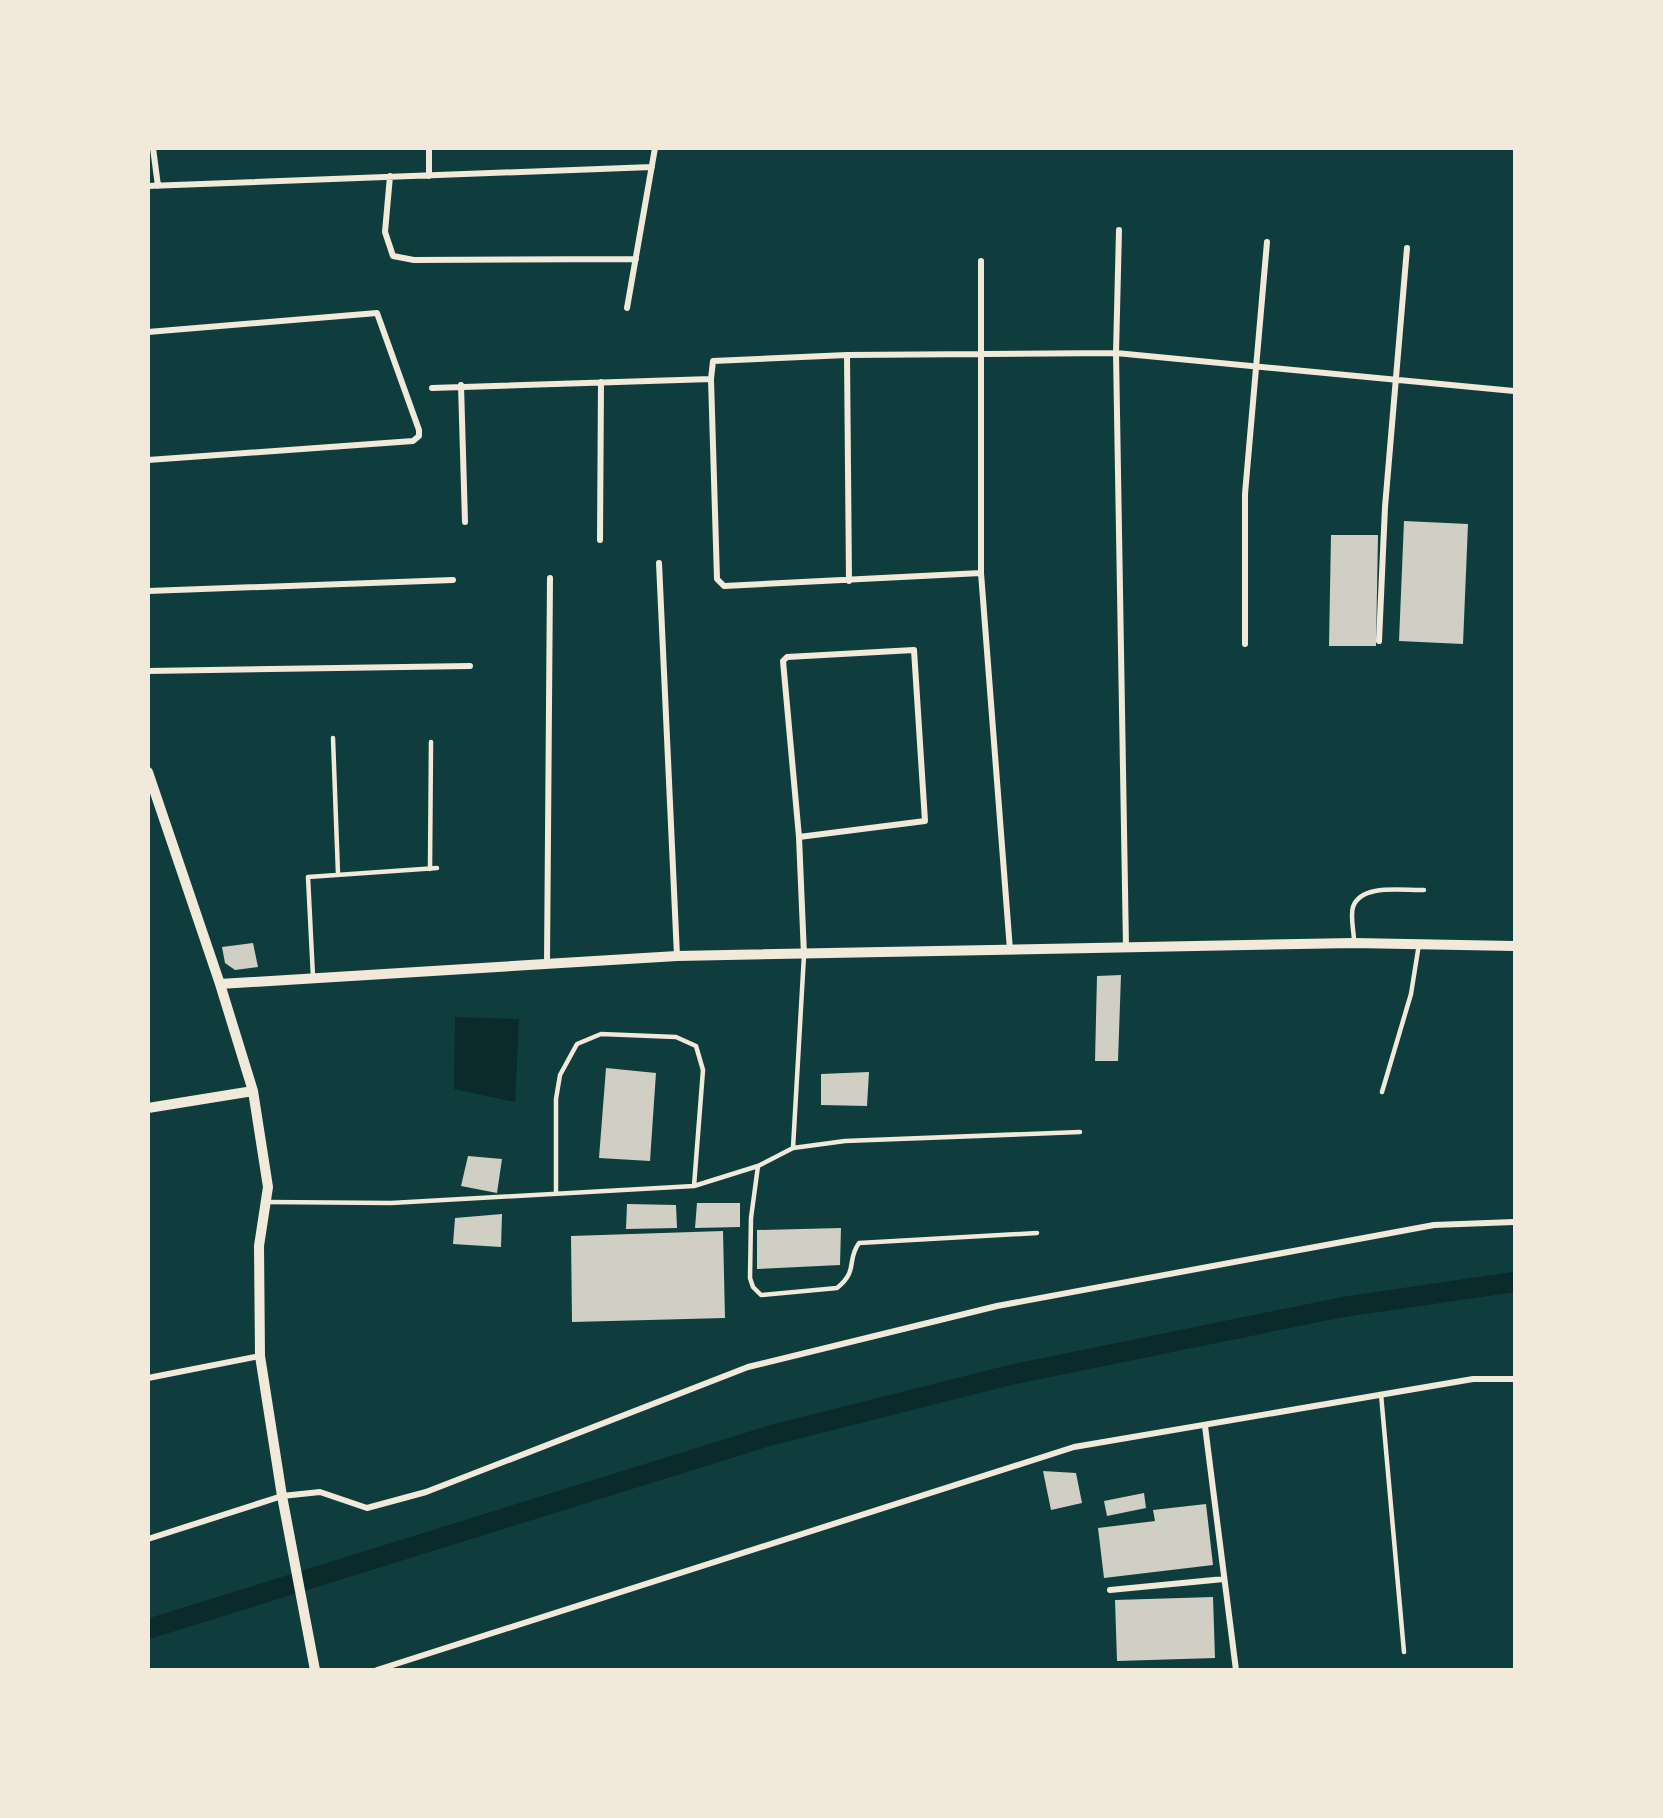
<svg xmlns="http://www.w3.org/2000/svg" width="1663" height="1818" viewBox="0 0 1663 1818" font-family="'Archivo Narrow',sans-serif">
	<rect width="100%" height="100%" fill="#0f3d3e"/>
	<path fill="#0a2a2b" d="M455 1017 519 1019 515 1102 454 1089Z"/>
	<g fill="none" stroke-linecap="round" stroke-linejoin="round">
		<path stroke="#0a2a2b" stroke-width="20" d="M148 1629 772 1435 1010 1375 1343 1307 1514 1282"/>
	</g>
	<path fill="#cfcfc3" d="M1404 521 1468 524 1463 644 1399 641Z
		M1331 535H1378L1376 646H1329Z
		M253 943 258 967 235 970 225 963 222 947Z
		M1121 975 1118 1061H1095L1097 976Z
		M606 1068 656 1073 650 1161 599 1158Z
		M869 1072 867 1106 821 1105V1074Z
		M468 1156 502 1159 497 1193 461 1186Z
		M697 1203H740V1227L695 1228Z
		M627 1204 676 1205 677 1228 626 1229Z
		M502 1214 501 1247 453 1244 455 1218Z
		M841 1228 840 1265 757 1269V1230Z
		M723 1231 725 1318 572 1322 571 1236Z
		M1043 1471 1076 1473 1082 1503 1051 1510Z
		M1144 1493 1146 1508 1107 1516 1104 1501Z
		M1206 1504 1213 1565 1104 1578 1098 1528 1155 1521 1153 1510Z
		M1213 1597 1215 1658 1117 1661 1115 1600Z"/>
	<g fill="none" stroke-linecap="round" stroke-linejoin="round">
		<path stroke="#f1e9da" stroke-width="4.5" d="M333 738 338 874
			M430 869 431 742
			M1354 941C1354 932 1350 916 1353 907 1361 883 1404 891 1424 890
			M313 977 308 877 437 868
			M1382 1092 1411 994 1419 944
			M793 1148 804 955
			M758 1166 751 1218 750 1278 753 1287 761 1295 837 1288C859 1270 846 1261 859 1243L1037 1233
			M556 1193V1099L560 1075 577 1044 601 1034 676 1037 696 1046 703 1070 694 1186
			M267 1202 391 1203 694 1186 758 1166 793 1148 845 1141 1080 1132
			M1381 1394 1404 1652"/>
		<path stroke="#f1e9da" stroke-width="6" d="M153 148 158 186
			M429 148V176
			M390 176 385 232 393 256 414 260 636 259
			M148 186 652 167
			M1119 230 1116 353 1126 948
			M981 261V573L1010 950
			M627 308 655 148
			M148 332 377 313 419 430V436L413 441 148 460
			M847 355 849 581
			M461 385 465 522
			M432 388 711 379
			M600 540 601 382
			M659 563 677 956
			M981 573 724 586 717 579 711 379 713 361 847 355 1116 353 1514 391
			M148 591 453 580
			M1379 641 1385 507 1407 248
			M1245 644V494L1267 242
			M148 671 470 666
			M799 837 925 821 914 650 787 657 783 661 799 837 804 955
			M547 964 550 578
			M148 1378 260 1356
			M1205 1426 1236 1670
			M148 1539 282 1496 320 1492 367 1508 426 1492 748 1367 997 1306 1434 1225 1514 1222
			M1110 1590 1224 1579
			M377 1670 1074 1447 1473 1379H1514"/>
		<path stroke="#f1e9da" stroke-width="10" d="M148 772 220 984 253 1091 268 1187 259 1246 260 1356 282 1496 315 1670
			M220 984 677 956 1354 943 1514 946
			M148 1108 253 1091"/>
	</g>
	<rect width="1663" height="1818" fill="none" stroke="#f1e9da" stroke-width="300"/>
</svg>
